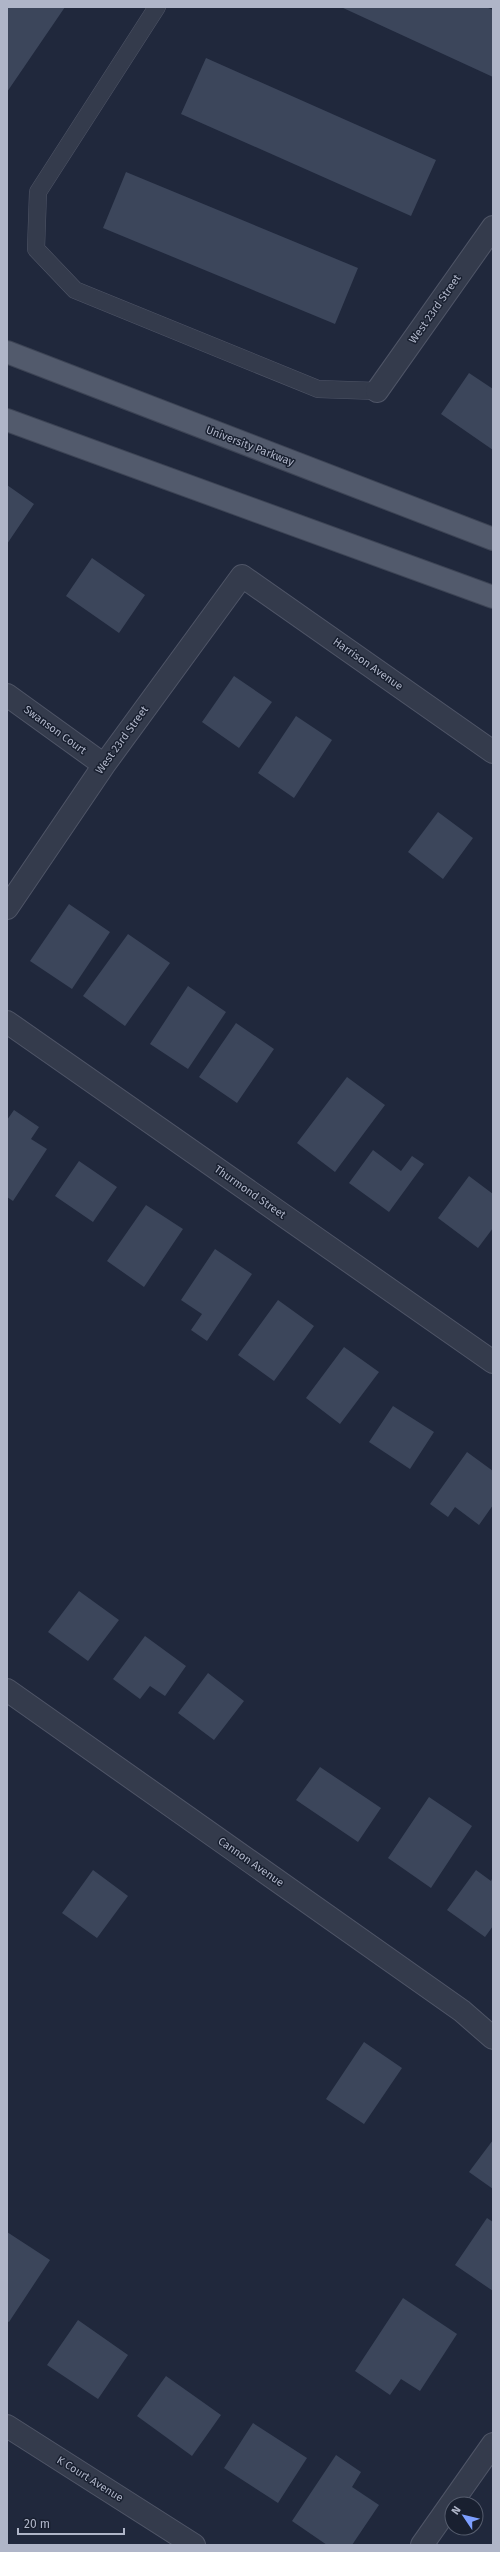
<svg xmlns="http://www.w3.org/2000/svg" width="500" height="2552" viewBox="0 0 500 2552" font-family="'Fira Sans',sans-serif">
	<rect width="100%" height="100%" fill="#20283c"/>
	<path fill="#3c465b" d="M7 7H65L7 92Z
		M341 7H486L493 10V77Z
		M206 58 436 160 411 216 181 114Z
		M126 172 358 268 335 324 103 228Z
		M469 373 493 389V450L441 414Z
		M7 485 34 504 7 544Z
		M92 558 145 595 119 633 66 596Z
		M234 676 272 702 239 748 202 722Z
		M296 716 332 740 294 798 258 773Z
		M438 812 473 838 443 879 408 852Z
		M69 904 110 932 72 989 30 961Z
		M128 934 170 963 125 1026 83 996Z
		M188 986 226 1012 188 1069 150 1044Z
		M236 1023 274 1049 237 1103 199 1077Z
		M347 1077 385 1105 335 1172 297 1143Z
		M14 1110 39 1127 31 1139 47 1149 13 1201 7 1197V1120Z
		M373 1150 401 1171 412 1156 424 1164 389 1212 349 1183Z
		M79 1161 117 1187 93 1222 55 1196Z
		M469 1176 493 1194V1228L478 1248 438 1218Z
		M146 1205 183 1229 144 1287 107 1261Z
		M215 1249 252 1274 207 1341 191 1330 202 1314 181 1300Z
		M278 1300 314 1326 274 1381 238 1355Z
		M344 1347 379 1372 340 1424 306 1398Z
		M393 1406 434 1432 410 1469 369 1442Z
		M467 1452 493 1471V1505L479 1525 455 1507 448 1517 430 1504Z
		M79 1591 119 1620 88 1661 48 1632Z
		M145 1636 186 1666 165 1696 150 1686 140 1699 113 1679Z
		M208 1673 244 1701 214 1740 178 1713Z
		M320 1767 381 1808 358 1842 296 1800Z
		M429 1797 472 1826 431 1888 388 1858Z
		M93 1870 128 1896 97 1938 62 1913Z
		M476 1870 491 1881 493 1877V1926L485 1937 447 1910Z
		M364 2042 402 2068 364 2124 326 2099Z
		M493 2140V2189L469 2172Z
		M487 2218 493 2222V2291L455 2265Z
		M7 2232 50 2260 9 2322 7 2321Z
		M403 2298 457 2334 420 2391 401 2379 390 2395 355 2371Z
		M78 2320 128 2355 98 2399 47 2365Z
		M166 2376 221 2415 192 2456 137 2416Z
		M253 2423 307 2458 278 2503 224 2468Z
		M336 2455 361 2472 352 2487 379 2505 352 2545H327L292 2521Z"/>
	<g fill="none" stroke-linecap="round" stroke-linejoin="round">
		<defs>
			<path id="service" d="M157 7 38 192 36 249 75 290 318 389 377 391"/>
			<path id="minor" d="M377 391 493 227
				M7 695 104 765
				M7 908 104 765 242 576 493 752
				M7 1690 462 2011 493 2038
				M7 2426 194 2545
				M422 2545 493 2444"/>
			<path id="tertiary" d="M7 1022 493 1362"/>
			<path id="primary" d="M7 352 493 539
				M7 420 493 597"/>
		</defs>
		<use href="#service" stroke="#4f5567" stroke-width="18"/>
		<use href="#minor" stroke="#4f5567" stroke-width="24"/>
		<use href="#tertiary" stroke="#4f5567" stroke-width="24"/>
		<use href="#primary" stroke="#3d4455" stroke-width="24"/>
		<use href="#service" stroke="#343b4c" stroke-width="17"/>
		<use href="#minor" stroke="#343b4c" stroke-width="22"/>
		<use href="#tertiary" stroke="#343b4c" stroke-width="22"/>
		<use href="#primary" stroke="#525a6c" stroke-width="22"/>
	</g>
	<g text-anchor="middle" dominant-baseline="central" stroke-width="3" stroke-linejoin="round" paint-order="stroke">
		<g font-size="11" fill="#afb5c8" stroke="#192030">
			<text transform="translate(435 309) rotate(-55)">West 23rd Street</text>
			<text transform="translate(250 446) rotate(21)">University Parkway</text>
			<text transform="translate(368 664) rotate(35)">Harrison Avenue</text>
			<text transform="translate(55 730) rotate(36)">Swanson Court</text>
			<text transform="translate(122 740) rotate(-54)">West 23rd Street</text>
			<text transform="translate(250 1192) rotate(35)">Thurmond Street</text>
			<text transform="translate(251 1862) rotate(35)">Cannon Avenue</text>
			<text transform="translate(90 2479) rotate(32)">K Court Avenue</text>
		</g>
	</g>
	<rect width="500" height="2552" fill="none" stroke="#afb5c8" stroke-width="16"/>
	<g transform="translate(464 2516) rotate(305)"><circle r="19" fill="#192030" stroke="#555c6d"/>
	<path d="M0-3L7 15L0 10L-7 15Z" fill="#7d9fff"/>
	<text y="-6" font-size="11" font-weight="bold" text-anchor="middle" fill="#afb5c8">N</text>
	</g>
	<path d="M18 2528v6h106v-6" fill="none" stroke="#afb5c8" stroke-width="2"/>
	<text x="24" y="2528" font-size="12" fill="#afb5c8" stroke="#192030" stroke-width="3" paint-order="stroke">20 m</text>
</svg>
